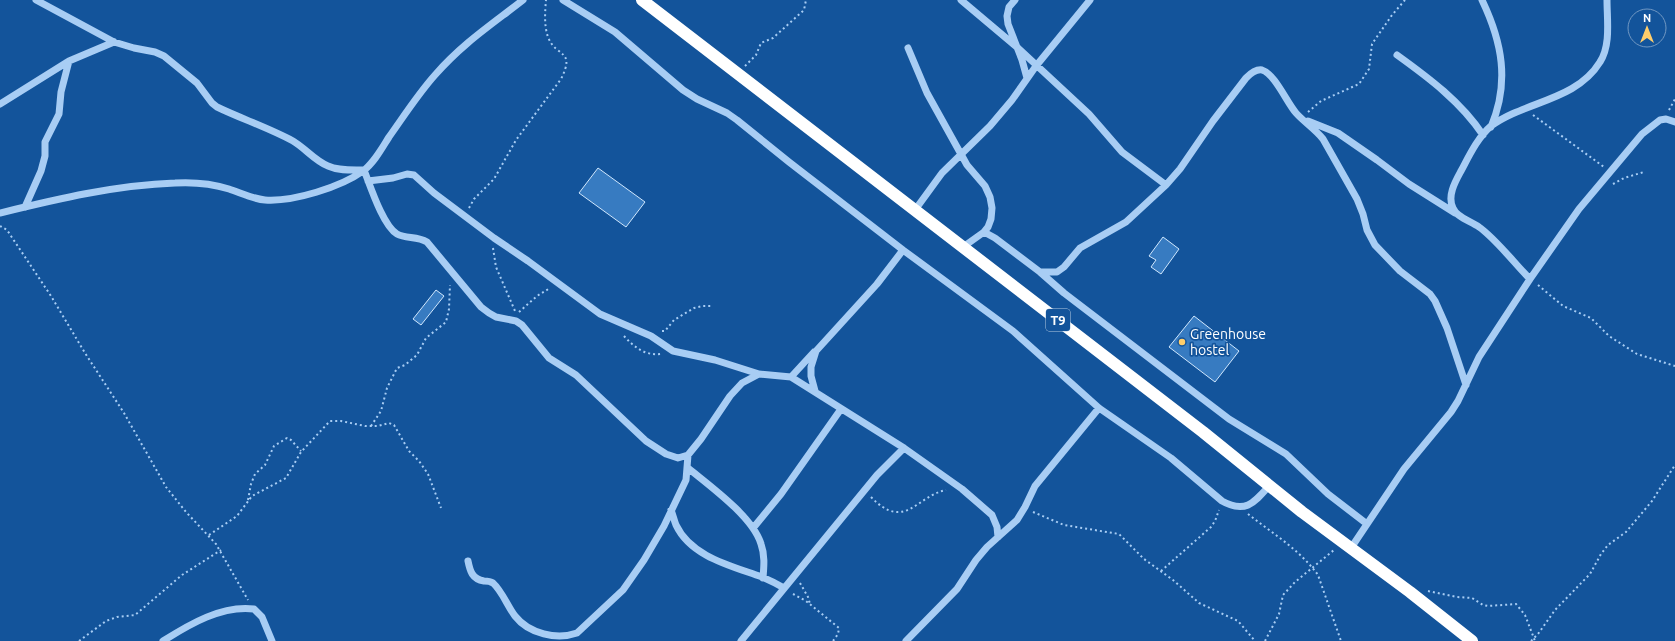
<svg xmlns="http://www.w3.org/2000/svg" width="1675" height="641" viewBox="0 0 1675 641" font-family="Ubuntu,sans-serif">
	<rect width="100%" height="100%" fill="#13549b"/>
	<path fill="#377bc1" stroke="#d0e7fd" d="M598 168 645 202 626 227 579 193Z
		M1163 237 1179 249 1161 274 1151 267 1156 260 1149 256Z
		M436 290 444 296 421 325 413 319Z
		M1194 316 1239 351 1215 382 1169 347Z"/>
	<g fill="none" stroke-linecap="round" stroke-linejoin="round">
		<path stroke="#a8cdf4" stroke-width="2" stroke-dasharray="2 3" stroke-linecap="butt" d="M745 66 756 55 761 43 773 38 804 10 806 0
			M1669 110 1675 99
			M1308 112 1321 101 1359 84 1369 69 1372 44 1392 15 1405 0
			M1533 115 1604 167
			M1613 184 1624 178 1644 172
			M469 208 474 199 494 179 516 140 561 79C576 49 556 58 548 37 544 26 545 11 546 0
			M0 226 7 230 51 296 85 353 124 413 166 487 186 512 216 544 248 600
			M493 248 496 267 515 311
			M1538 285 1563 306 1591 318 1609 336 1637 354 1675 366
			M519 312 537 296 550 288
			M662 331H665L674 320 694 308 703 306H711
			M624 336C634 347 645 356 661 354
			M371 426 381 411 387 388 397 368 405 365 417 355 426 338 446 322 449 309 450 285
			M871 497C905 532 916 496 946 490
			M248 500 251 484 255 474 265 465 274 446 287 438 291 440 301 451
			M1033 512 1064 525 1119 534 1144 559 1173 580 1199 603 1238 621 1255 641
			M1248 514C1272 533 1300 550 1318 575L1341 641
			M209 535 237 516 252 496 286 478 301 452 330 421H341L365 426H378L389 423 394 425 409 451 419 461 428 474 441 508
			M1161 571 1211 527 1215 521 1219 510
			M800 583 808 597 810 604
			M1428 591 1457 597 1472 598 1483 605 1488 606 1516 604 1525 615 1535 641
			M793 594 806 601 839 628 838 634 833 641
			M79 641 106 621 117 617 135 615 182 575 221 550
			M1265 641 1279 614 1283 595 1295 582 1334 550
			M1531 641 1538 634 1555 610 1590 574 1601 554 1608 545 1626 532 1652 501 1675 465"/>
		<path stroke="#a8cdf4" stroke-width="7" d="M36 0 114 42 134 48 155 52 164 56 197 83 212 103 217 107C242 119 269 128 293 141 305 148 315 161 328 166 339 171 352 170 364 170 370 185 383 226 397 234 406 239 417 236 427 242L481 307 489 313 496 317 516 321 522 325 549 358 576 375 646 441 666 454 678 458 688 455 701 439 730 396 742 383 759 374 791 377 904 448 962 489 992 515 997 527 998 537
			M563 0 615 32 683 90 697 99 727 113 737 120 789 162 903 250 1013 331 1099 408 1171 458 1222 501C1245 514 1254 503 1269 486
			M961 0 1018 48 1089 114 1122 152 1166 185
			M1015 0 1009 7 1007 16 1008 24 1022 60 1027 78
			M1482 0C1502 42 1510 82 1491 127
			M908 48 927 93 967 165 985 186 990 197 992 208 991 219 988 227 984 232 963 247
			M1397 55C1429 78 1461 102 1483 135
			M0 104 69 61 114 42
			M1308 121 1338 133 1377 160 1409 184 1455 213
			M368 181 393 178 407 174 414 175 434 193 494 238 528 261 600 314 651 336 673 351 715 360 759 374
			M25 207 41 171 45 156V142L59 114 61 92 69 61
			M915 210 942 173 990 126 1012 100 1036 66 1090 0
			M0 213C57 199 116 185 175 183 192 182 213 184 229 189 241 193 253 199 265 200 293 202 341 187 363 171 374 163 382 148 389 137 404 116 418 94 435 75 462 44 491 25 523 0
			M984 232 995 238 1040 272H1057L1064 267 1080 248 1126 222 1166 185 1180 169 1213 121 1246 78C1250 74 1256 69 1262 70 1275 74 1287 103 1296 113 1304 122 1315 129 1323 139L1357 199 1363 214 1367 230 1375 245 1400 271 1430 294 1435 301 1447 328 1466 385
			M1040 272 1064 293 1229 419 1286 454 1328 494 1367 524
			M1530 279C1515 264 1496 239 1479 227 1471 221 1457 218 1453 208 1447 196 1455 182 1461 171 1469 156 1478 137 1491 126 1525 101 1576 101 1600 62 1611 45 1607 20 1607 0
			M791 377 814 352
			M815 391 811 376V367L816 351 877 284 903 250
			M688 468C710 486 753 517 761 544 765 555 764 566 763 578
			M671 510C673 515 674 520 676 525 691 557 732 566 762 577 769 580 777 584 784 588
			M754 527 781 494 841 409
			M1351 548 1404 469 1451 412 1458 401 1479 357 1530 279 1579 209 1642 134 1660 120 1666 119 1675 122
			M468 561C470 571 472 579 484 581 487 581 490 581 493 583 502 591 508 607 515 616 529 634 557 640 577 633L623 590 644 560 664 526 686 480 688 455
			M163 641C190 624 222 605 254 609L262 617 272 641
			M741 641 877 475 904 448
			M906 641 957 589 976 560 987 547 1017 520 1025 507 1035 486 1099 408"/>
		<path stroke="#fff" stroke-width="12" d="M642 0 1203 432 1302 512 1410 592 1472 641"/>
	</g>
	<circle fill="#ffce6b" stroke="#13549b" stroke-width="1.5" cx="1182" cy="342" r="4"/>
	<g text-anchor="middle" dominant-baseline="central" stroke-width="3.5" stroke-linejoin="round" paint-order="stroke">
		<rect fill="#13549b" stroke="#b8cce1" stroke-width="1" x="1046" y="309" width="24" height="22" rx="3"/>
		<g font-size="13" font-weight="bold" fill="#fff">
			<text x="1058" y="320">T9</text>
		</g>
		<g font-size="14" fill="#fff" stroke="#13549b" text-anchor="start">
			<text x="1190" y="334">Greenhouse<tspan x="1190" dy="16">hostel</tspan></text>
		</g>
	</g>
	<g transform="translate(1647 28)"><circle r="19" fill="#13549b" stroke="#7198c3"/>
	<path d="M0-3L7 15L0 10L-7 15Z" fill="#ffce6b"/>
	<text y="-6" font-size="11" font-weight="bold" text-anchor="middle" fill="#ffffff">N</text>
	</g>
</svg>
